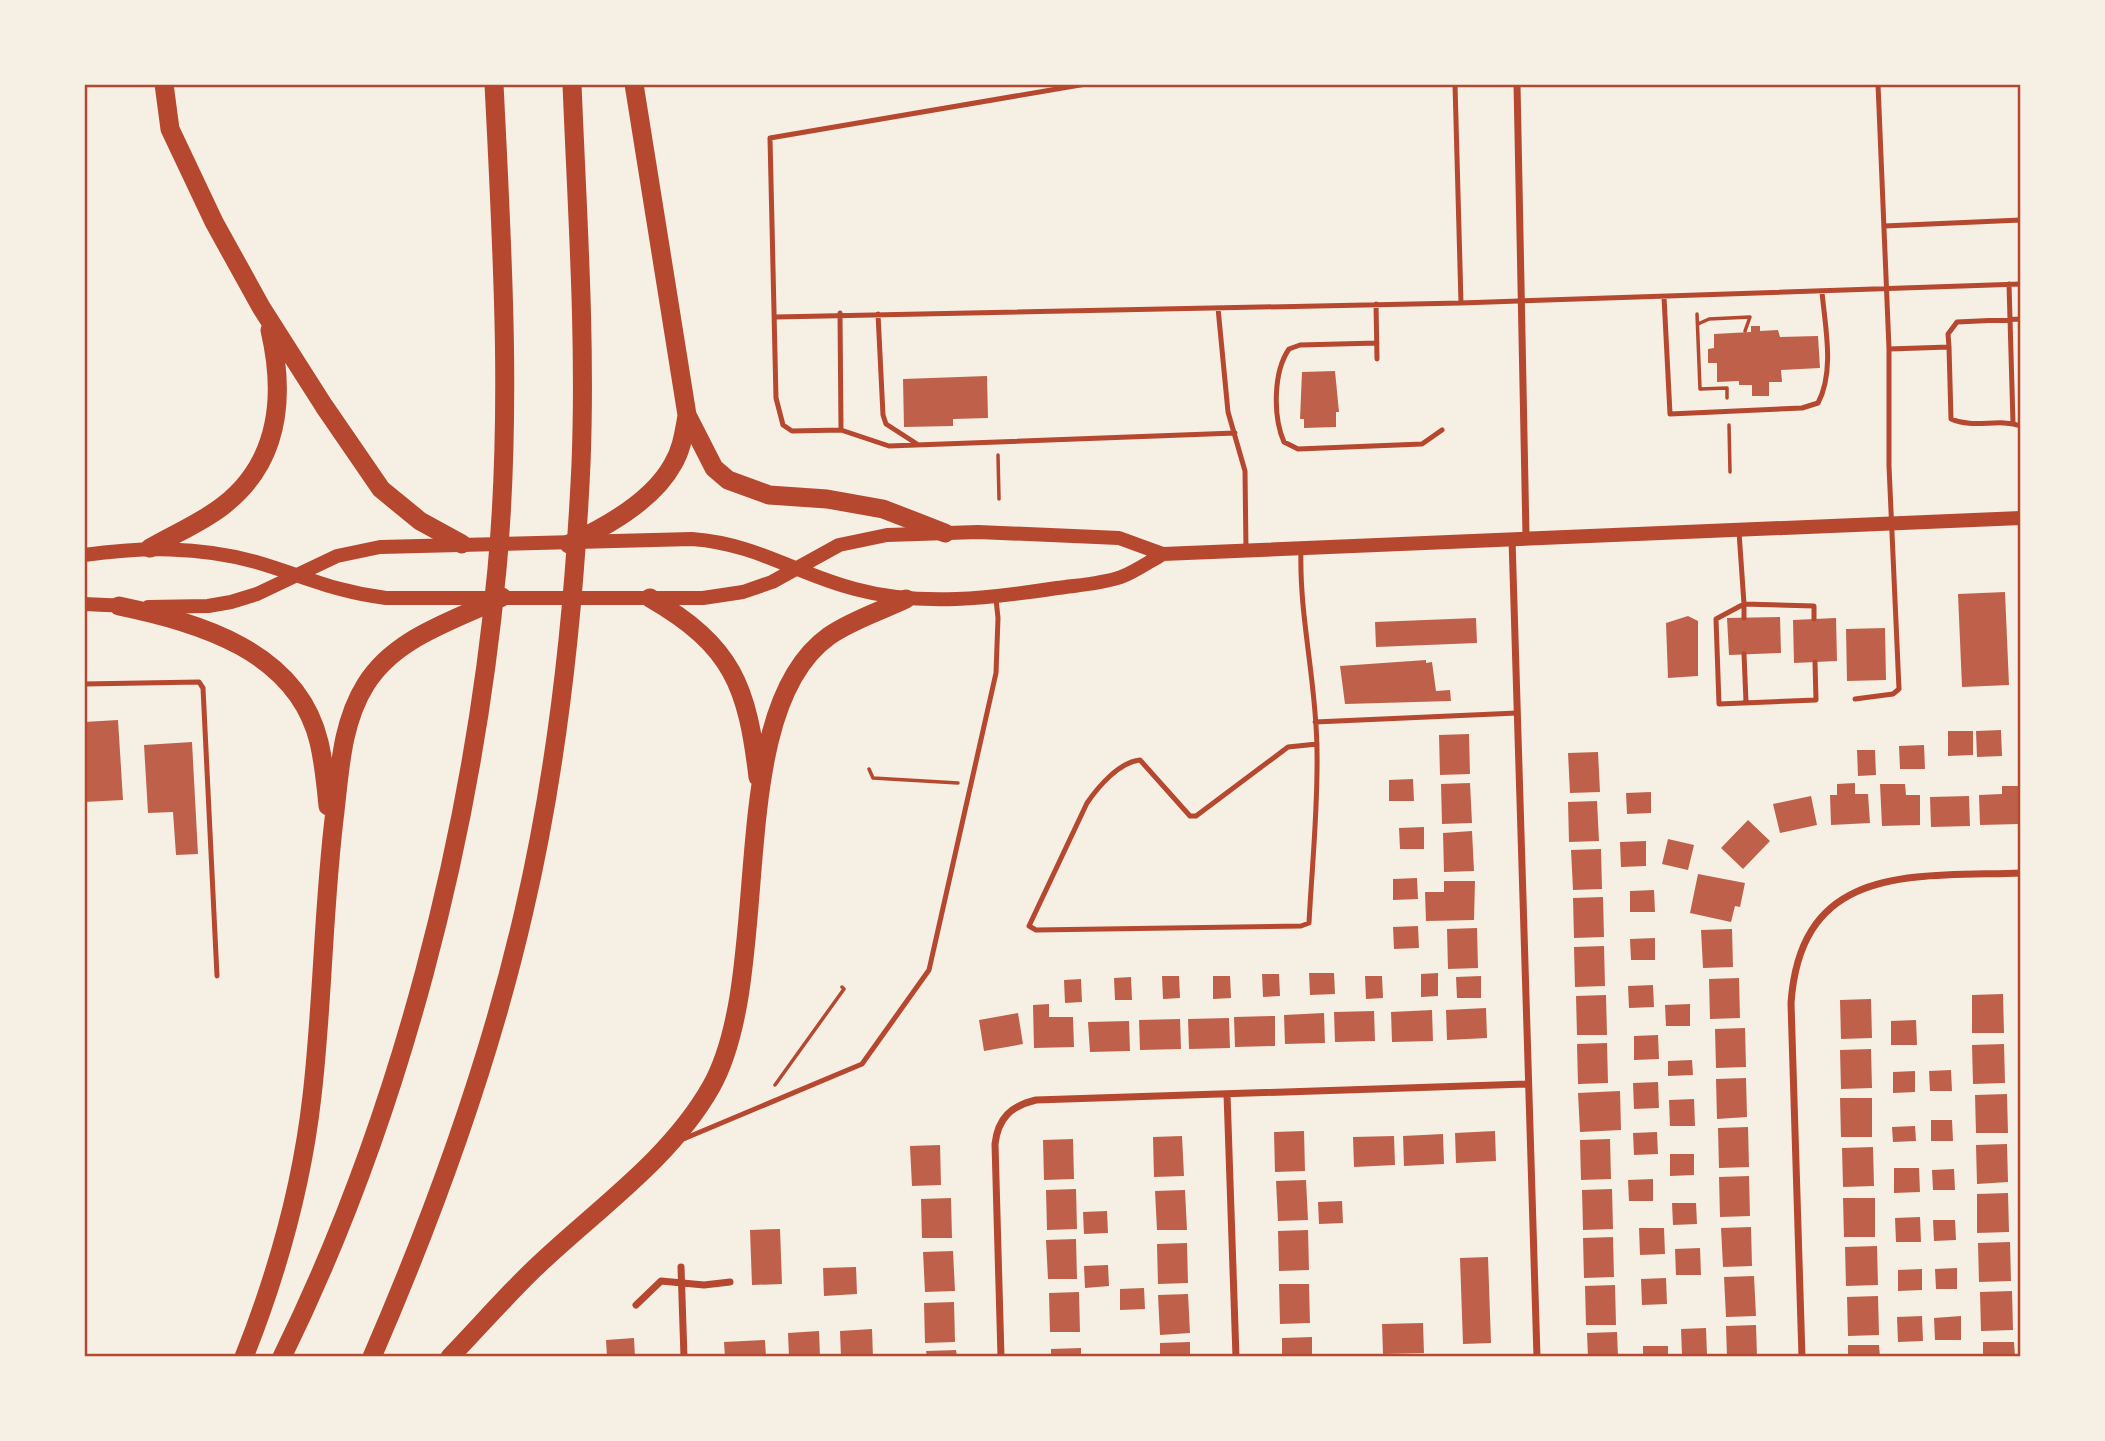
<svg xmlns="http://www.w3.org/2000/svg" width="2105" height="1441" viewBox="0 0 2105 1441" font-family="'Source Sans 3',sans-serif">
	<rect width="100%" height="100%" fill="#f6efe4"/>
	<path fill="#bf614a" d="M1751 326H1760V331L1778 330 1780 337 1818 336 1820 368 1781 370 1782 382H1769V396H1752V385H1739V381L1717 382V363H1708V349L1714 348V334L1751 332Z
		M1335 371 1339 412H1336V427L1304 428V419H1300L1302 372Z
		M987 376 988 418 953 419V426L904 427 903 379Z
		M2005 592 2009 685 1962 687 1958 594Z
		M1688 616 1698 621V676L1668 678 1666 623Z
		M1780 617 1781 653 1729 655 1727 618Z
		M1476 618 1477 643 1376 647 1375 622Z
		M1836 618 1837 661 1794 663 1793 620Z
		M1885 628 1886 680 1847 681 1846 629Z
		M1426 660V663L1432 662 1436 691 1450 690 1451 701 1345 704 1340 666Z
		M118 720 123 800 84 802V722Z
		M2001 730 2002 756 1977 757 1976 731Z
		M1948 731H1973V755L1948 756Z
		M1469 734 1470 774 1440 775 1439 735Z
		M192 742 198 854 176 855 173 812 148 813 144 745Z
		M1924 745 1925 769H1900L1899 746Z
		M1857 750H1875L1876 775 1858 776Z
		M1598 752 1600 792 1570 793 1568 753Z
		M1413 779 1414 801H1389V780Z
		M1470 783 1472 823 1442 824 1441 784Z
		M1855 783V794H1868L1870 823 1831 825 1830 795H1837V784Z
		M1880 784H1905L1906 795H1920V825L1882 826Z
		M2002 786H2018L2019 824 1980 825 1979 795 2002 794Z
		M1651 792V813L1627 814 1626 793Z
		M1811 796 1817 825 1780 833 1773 804Z
		M1969 796 1970 826 1931 827 1930 797Z
		M1597 801 1599 841 1569 842 1568 802Z
		M1748 820 1770 841 1743 869 1721 848Z
		M1424 827V849H1400L1399 828Z
		M1472 831 1474 871 1444 872 1443 833Z
		M1668 839 1694 845 1688 870 1662 864Z
		M1646 841V866L1621 867 1620 842Z
		M1601 849 1602 889 1573 890 1571 850Z
		M1698 874 1745 883 1740 907 1735 906 1731 922 1690 913Z
		M1417 878 1418 899 1393 900V879Z
		M1444 881H1475L1474 920 1426 921 1425 892H1444Z
		M1654 890 1655 912H1630V891Z
		M1603 897 1604 937 1574 938 1573 898Z
		M1418 926 1419 948 1394 949 1393 927Z
		M1477 928 1478 968 1448 969 1447 929Z
		M1732 929 1733 967 1703 968 1701 930Z
		M1655 938V960H1631L1630 939Z
		M1604 946 1605 986 1575 987 1574 947Z
		M1309 973H1334L1335 994 1310 995Z
		M1438 973V996L1421 997V974Z
		M1262 974H1279L1280 996 1263 997Z
		M1162 976H1179L1180 998 1163 999Z
		M1213 976H1230L1231 998 1213 999Z
		M1365 976H1382L1383 998 1366 999Z
		M1481 976V998H1457L1456 977Z
		M1131 977 1132 1000H1115L1114 978Z
		M1739 978 1740 1018 1710 1019 1709 979Z
		M1081 979 1082 1002 1065 1003 1064 980Z
		M1653 985 1654 1007 1629 1008 1628 986Z
		M2003 994 2004 1033H1972V995Z
		M1606 995 1607 1035H1577L1576 996Z
		M1871 999 1872 1038 1841 1039 1840 1000Z
		M1049 1004V1017H1073L1074 1047 1034 1048 1033 1005Z
		M1690 1004V1026H1666L1665 1005Z
		M1486 1008 1487 1038 1447 1040 1446 1010Z
		M1432 1010 1433 1041 1392 1042 1391 1012Z
		M1374 1011 1375 1041 1335 1042 1334 1012Z
		M1018 1013 1023 1044 984 1051 979 1020Z
		M1324 1013 1325 1043 1285 1044 1284 1015Z
		M1275 1016V1046L1235 1047 1234 1017Z
		M1229 1018 1230 1048 1189 1049 1188 1019Z
		M1180 1019 1181 1049 1140 1050 1139 1020Z
		M1916 1020 1917 1045H1891V1021Z
		M1129 1021 1130 1051 1090 1052 1088 1022Z
		M1745 1028 1746 1067 1716 1068 1715 1029Z
		M1658 1035 1659 1059 1634 1060V1036Z
		M1607 1043 1608 1083 1578 1084 1577 1044Z
		M2004 1044 2005 1083 1973 1084 1972 1045Z
		M1871 1049 1872 1088 1841 1089 1840 1050Z
		M1692 1060 1693 1075 1668 1076V1061Z
		M1951 1070 1952 1091H1930L1929 1071Z
		M1915 1071V1092L1893 1093V1072Z
		M1746 1078 1747 1117 1717 1119 1716 1079Z
		M1658 1082 1659 1108 1634 1109 1633 1083Z
		M1620 1091 1621 1130 1580 1132 1578 1093Z
		M2007 1094 2008 1133H1976L1975 1095Z
		M1840 1098H1872V1137H1841Z
		M1694 1099 1695 1126H1670L1669 1100Z
		M1931 1120H1952L1953 1141H1931Z
		M1915 1126 1916 1141 1893 1142 1892 1127Z
		M1748 1127 1749 1167 1719 1168 1718 1128Z
		M1304 1131 1305 1171 1275 1172 1274 1132Z
		M1495 1131 1496 1161 1456 1163 1455 1133Z
		M1657 1132 1658 1154 1634 1155 1633 1133Z
		M1443 1134 1444 1164 1404 1166 1403 1136Z
		M1182 1136 1184 1176 1154 1177 1153 1137Z
		M1394 1136 1395 1165 1354 1167 1353 1137Z
		M1073 1139 1074 1179 1044 1180 1043 1140Z
		M1610 1139 1611 1179 1581 1180 1580 1140Z
		M2007 1144 2008 1182 1977 1184 1976 1145Z
		M940 1145 941 1185 912 1186 910 1146Z
		M1873 1147 1874 1186 1843 1187 1842 1148Z
		M1670 1154H1694V1175L1670 1176Z
		M1894 1168H1919L1920 1192 1894 1193Z
		M1954 1169 1955 1190H1933L1932 1170Z
		M1749 1176 1750 1216 1720 1217 1719 1177Z
		M1653 1179V1201H1629L1628 1180Z
		M1306 1180 1308 1220 1278 1221 1276 1181Z
		M1076 1189 1077 1229 1047 1230 1046 1190Z
		M1612 1189 1613 1229 1583 1230 1582 1190Z
		M1185 1190 1187 1230H1157L1155 1191Z
		M2008 1193 2009 1232 1977 1233V1194Z
		M951 1198 952 1238H922L921 1199Z
		M1843 1198H1875V1237H1844Z
		M1342 1201 1343 1223 1319 1224 1318 1202Z
		M1672 1203H1696L1697 1224 1673 1225Z
		M1107 1211 1108 1233 1084 1234 1083 1212Z
		M1920 1217 1921 1242H1896L1895 1218Z
		M1933 1220H1955L1956 1240 1934 1241Z
		M1751 1227 1752 1266 1723 1267 1721 1228Z
		M1639 1228H1664L1665 1254 1640 1255Z
		M780 1229 782 1284 752 1285 750 1230Z
		M1308 1230 1309 1270 1279 1271 1278 1231Z
		M1613 1237 1614 1277 1584 1278 1583 1238Z
		M1076 1239 1077 1279H1048L1046 1240Z
		M2010 1242 2011 1281 1979 1282 1978 1243Z
		M1187 1243 1188 1283 1158 1284 1157 1244Z
		M1877 1246 1878 1285 1846 1286 1845 1247Z
		M1700 1248 1701 1275H1676L1675 1249Z
		M953 1251 955 1291 925 1292 923 1252Z
		M1488 1257 1491 1343 1463 1344 1460 1258Z
		M1108 1265 1109 1286 1085 1288 1084 1266Z
		M856 1267 857 1294 824 1296 823 1268Z
		M1957 1268V1289H1936L1935 1269Z
		M1922 1269V1290L1898 1291V1270Z
		M1754 1276 1756 1316 1726 1317 1724 1277Z
		M1666 1278 1667 1304 1642 1305 1641 1279Z
		M1279 1284H1309L1310 1323 1280 1324Z
		M1615 1285 1616 1325H1586L1585 1286Z
		M1144 1288 1145 1309 1120 1310V1289Z
		M2012 1291 2013 1330 1981 1331 1980 1292Z
		M1079 1292 1080 1332H1050L1049 1293Z
		M1188 1294 1190 1333 1160 1335 1158 1295Z
		M1878 1296 1879 1335 1848 1336 1847 1297Z
		M954 1302 955 1342 925 1343 924 1303Z
		M1922 1316 1923 1341 1898 1342 1897 1317Z
		M1961 1316V1340H1935L1934 1318Z
		M1423 1323 1424 1353 1383 1354 1382 1324Z
		M1756 1325 1757 1357H1727L1726 1326Z
		M1706 1328 1707 1355H1682L1681 1329Z
		M872 1329 873 1357H841L840 1331Z
		M819 1331 820 1357H789L788 1333Z
		M1617 1332 1618 1357H1588L1587 1333Z
		M1312 1337V1357H1282V1338Z
		M634 1338 635 1357H607L606 1340Z
		M765 1340 766 1357H725L724 1342Z
		M1190 1342V1357H1160V1343Z
		M1983 1342H2014L2015 1357H1983Z
		M1848 1345H1879L1880 1357H1848Z
		M1643 1346H1668V1357H1643Z
		M1081 1348V1357H1051V1349Z
		M956 1350 957 1357H927L926 1351Z"/>
	<g fill="none" stroke-linecap="round" stroke-linejoin="round">
		<path stroke="#b5482f" stroke-width="3.5" d="M1697 314 1700 389 1727 388V398
			M1698 324 1709 319 1750 317 1745 331
			M1729 425 1730 472
			M998 455 999 499
			M869 769 873 778 958 783
			M775 1085 844 989 842 987"/>
		<path stroke="#b5482f" stroke-width="5" d="M1086 84 770 138 776 398 783 425 792 431 841 430 889 446 1235 433
			M1455 84 1461 303
			M1884 226 2021 220
			M2009 284 2013 423
			M1664 297 1670 414 1802 408 1818 403C1835 371 1825 326 1822 292
			M1376 304 1377 359
			M1218 308 1228 412 1245 471 1246 550
			M840 313 841 430
			M878 314 883 415 886 424 917 444
			M776 317 1461 303 2021 284
			M1377 343 1300 345 1289 349C1273 372 1273 417 1284 442L1298 449 1422 444 1442 430
			M1949 347 1948 334 1957 322 2021 319
			M1889 349 1949 347 1951 419C1974 429 1998 418 2021 426
			M1739 532 1744 604 1814 606V619
			M1301 550C1299 618 1317 684 1317 752 1318 809 1312 866 1309 923L1301 926 1036 930 1029 926 1087 803C1098 787 1119 762 1140 760L1190 816H1196L1288 747 1317 744
			M1744 618V604L1716 619 1719 704 1816 700 1815 662
			M1744 654 1746 702
			M84 684 199 682 203 688 217 976
			M1855 699 1893 694 1899 689 1889 466V349L1878 84
			M1315 722 1517 713
			M681 1140 862 1064 929 970 996 673 998 618 996 599"/>
		<path stroke="#b5482f" stroke-width="7" d="M1517 84 1526 536
			M1512 539 1537 1357
			M1227 1094 1236 1357
			M681 1267 684 1357
			M636 1305 661 1281 704 1285 730 1282
			M1001 1357 995 1144C998 1118 1011 1106 1036 1100L1528 1084
			M1802 1357 1791 1003C1801 862 1914 877 2021 873"/>
		<path stroke="#b5482f" stroke-width="14" d="M84 555C143 547 198 546 256 562 304 576 335 592 386 598H703L743 592 772 582 839 545 887 535 978 532 1119 538 1163 554 2021 518
			M84 604 128 606
			M148 607 208 606 231 602 257 594 337 556 380 547 692 539C758 544 796 574 855 589 921 607 991 598 1057 588 1078 585 1101 584 1121 577 1135 572 1150 561 1163 554"/>
		<path stroke="#b5482f" stroke-width="19" d="M164 84 170 129 214 222 261 307 324 406 381 489 420 521 462 544
			M634 84 687 415 714 468 728 480 769 495 827 499 883 509 945 533
			M569 544C606 527 653 501 673 464 682 449 684 432 687 416
			M150 548C174 534 203 522 224 505 280 461 285 395 270 330
			M650 598C733 646 747 686 758 777
			M119 606C200 623 297 651 319 742 324 763 326 785 328 806
			M244 1357C277 1274 302 1185 312 1096 323 1002 323 906 335 811 340 768 342 722 366 684 396 636 455 621 502 597
			M282 1357C400 1117 472 835 497 569 512 408 502 245 494 84
			M372 1357C434 1214 489 1064 524 911 558 765 574 613 581 464 586 337 577 210 572 84
			M450 1357C478 1328 505 1297 534 1269 594 1211 669 1161 711 1087 776 972 721 713 829 636 852 620 881 611 906 599"/>
	</g>
	<rect width="2105" height="1441" fill="none" stroke="#f6efe4" stroke-width="172"/>
	<rect x="86" y="86" width="1933" height="1269" fill="none" stroke="#b5482f" stroke-width="2.5"/>
</svg>
